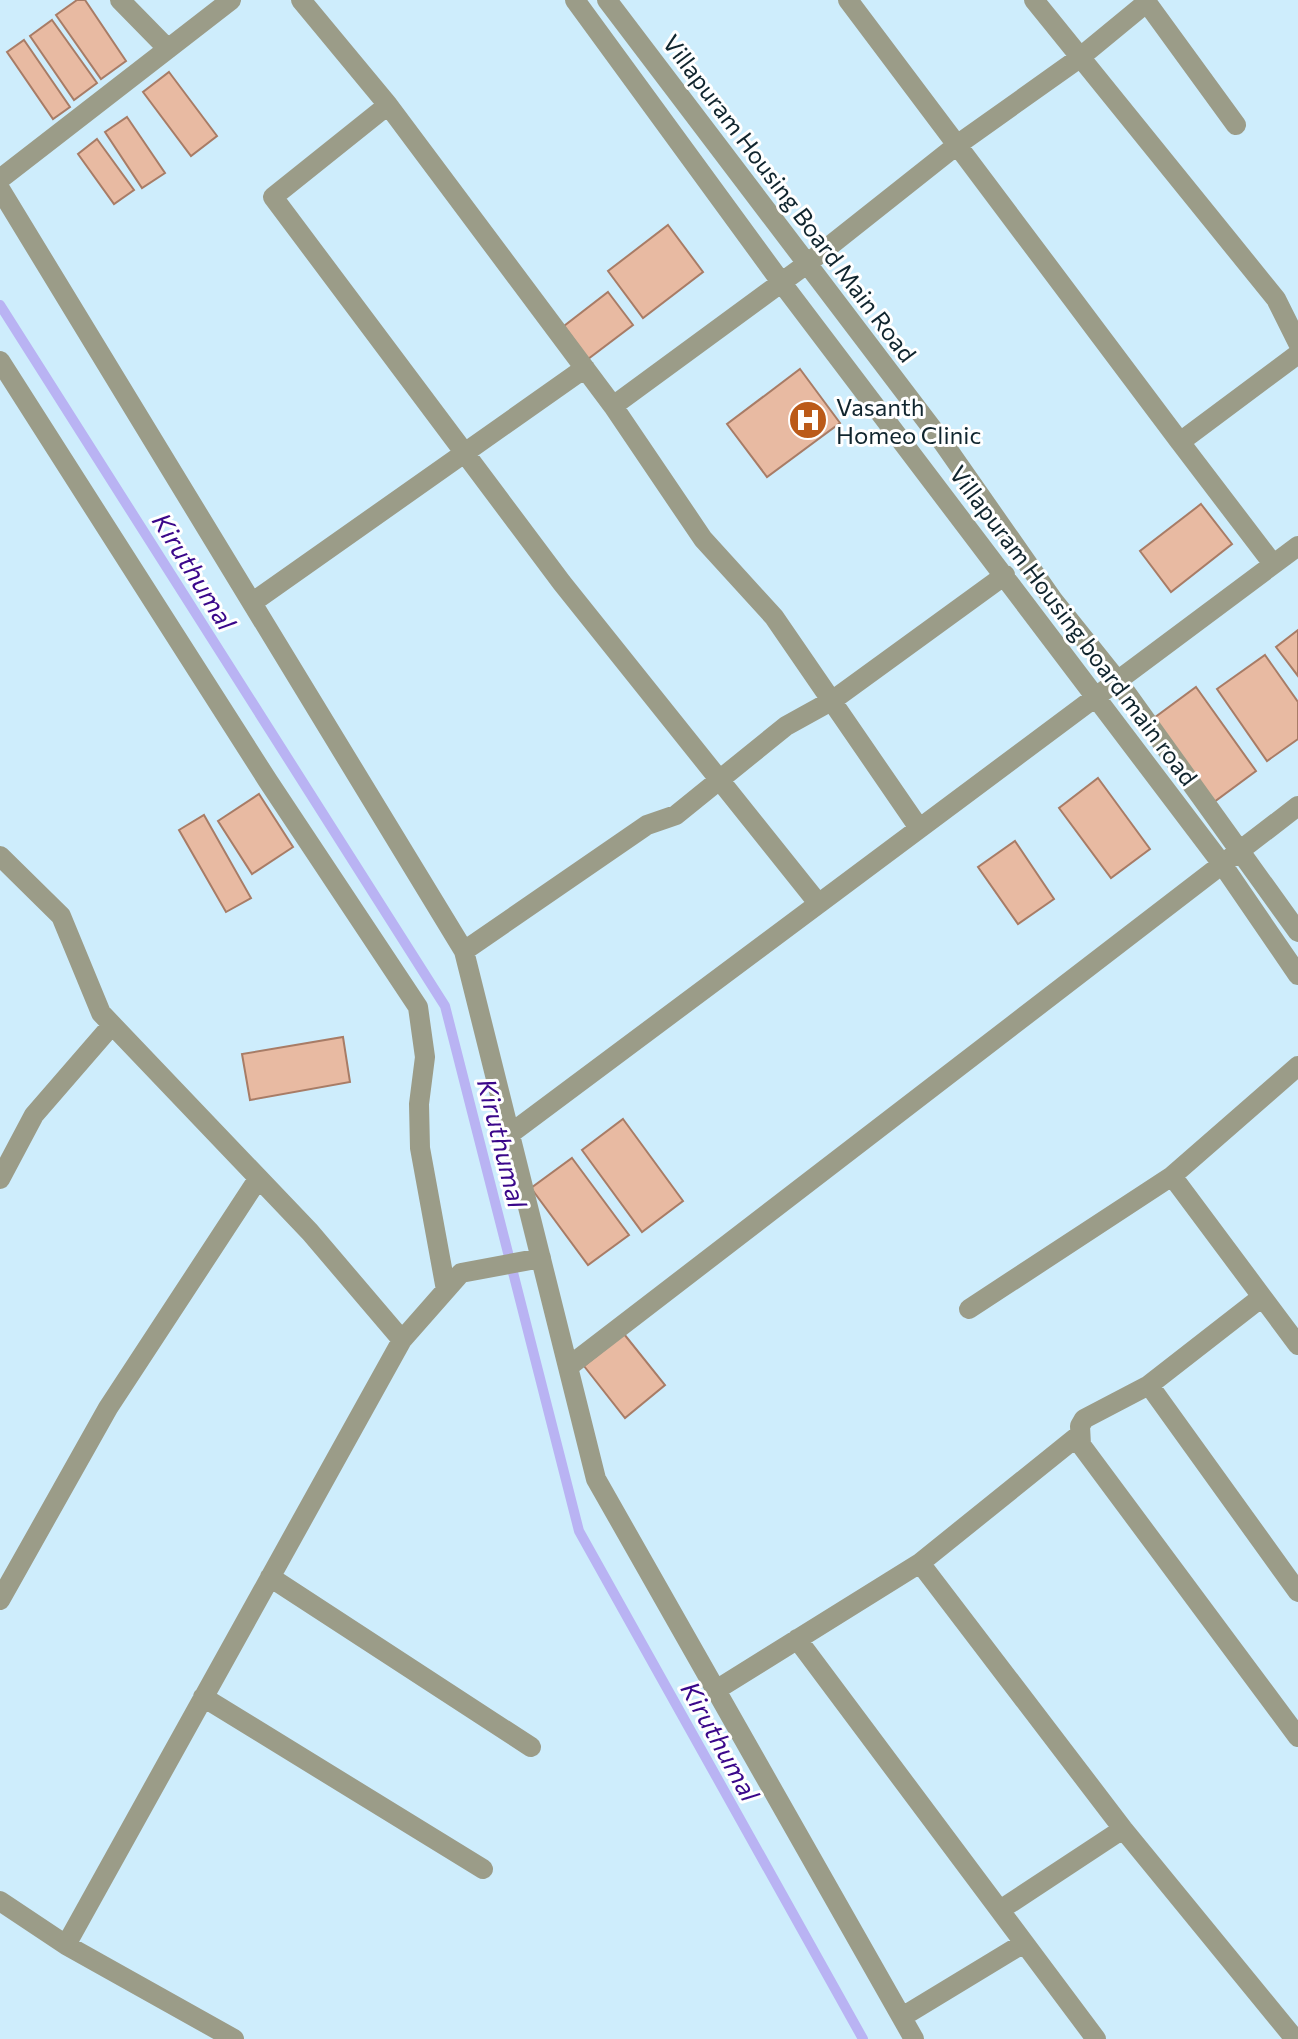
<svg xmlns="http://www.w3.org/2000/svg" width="1298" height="2039" viewBox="0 0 1298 2039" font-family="Commissioner,sans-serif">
	<rect width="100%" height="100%" fill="#ceedfc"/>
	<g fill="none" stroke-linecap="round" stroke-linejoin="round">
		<path stroke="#b9b3f3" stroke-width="10" d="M0 305 445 1006 579 1531 863 2039"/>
	</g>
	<path fill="#e8baa2" stroke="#a87c66" stroke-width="2" d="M77 0H85L126 61 101 79 56 15Z
		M52 20 97 83 74 100 30 36Z
		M24 40 70 107 53 119 7 52Z
		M169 72 217 136 191 156 143 92Z
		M127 117 165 173 142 188 105 132Z
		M97 139 134 190 114 204 78 154Z
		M668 225 703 272 643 318 608 271Z
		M608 292 633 325 588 359 564 326Z
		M800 369 840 423 767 477 727 424Z
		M1201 504 1232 544 1171 592 1140 551Z
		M1298 630V676L1276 647Z
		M1265 655 1298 702V739L1267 761 1217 689Z
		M1196 687 1256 771 1214 802 1154 718Z
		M1098 778 1150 849 1111 878 1059 808Z
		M259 794 293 847 252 874 218 821Z
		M204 815 251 898 226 912 179 830Z
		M1015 841 1054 899 1018 924 978 867Z
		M343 1037 350 1082 250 1100 242 1054Z
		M623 1119 683 1201 642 1232 582 1150Z
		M572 1158 629 1235 588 1265 531 1188Z
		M624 1334 665 1385 625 1418 584 1366Z"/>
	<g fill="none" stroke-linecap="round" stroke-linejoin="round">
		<path stroke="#9b9c88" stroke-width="20" d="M120 0 168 49
			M301 0 388 105 613 406 808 263 957 145 848 0
			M575 0 781 282 1222 864 1298 975
			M607 0 944 444 1053 600 1117 680 1298 932
			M1034 0 1276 299 1298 343
			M1145 0 1236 125
			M1146 3 1078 59 957 145 1180 442
			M388 105 273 197 562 583 818 903
			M0 179 231 0
			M0 189 464 951 596 1479 914 2039
			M0 361 268 781 418 1007 425 1057 419 1104 420 1148 446 1290
			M613 406 703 539 774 617 919 828
			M1273 564 1180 442 1298 354
			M253 602 585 368
			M0 856 61 916 101 1013 310 1232 402 1340
			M464 951 647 825 676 815 786 726 833 700 1005 575
			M1298 1066 1172 1176 1298 1345
			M510 1134 1298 546
			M0 1179 34 1115 112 1025
			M1262 1297 1149 1385 1298 1592
			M969 1309 1172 1176
			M568 1367 1298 806
			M1149 1385 1084 1419 1080 1426 1081 1445 1298 1737
			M920 1563 1079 1435
			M270 1577 531 1747
			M0 1600 108 1408 258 1179
			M797 1639 1096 2039
			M716 1690 920 1563 1123 1829 1295 2039
			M203 1697 483 1869
			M0 1901 66 1945 234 2039
			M1000 1910 1123 1829
			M66 1945 402 1340 461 1273 541 1258
			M902 2017 1024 1943"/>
	</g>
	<defs>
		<symbol id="hospital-disc" viewBox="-11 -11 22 22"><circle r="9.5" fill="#bb5a19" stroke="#fff"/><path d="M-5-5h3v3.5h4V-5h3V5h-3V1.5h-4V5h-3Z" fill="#fff"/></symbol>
	</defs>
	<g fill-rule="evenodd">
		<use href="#hospital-disc" x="786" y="398" width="44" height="44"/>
	</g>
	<g text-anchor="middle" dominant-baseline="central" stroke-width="6" stroke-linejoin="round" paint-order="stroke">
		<g font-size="24" fill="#10252e" stroke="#fff">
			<text transform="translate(790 198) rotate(53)">Villapuram Housing Board Main Road</text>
			<text transform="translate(1074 625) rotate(53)">Villapuram Housing board main road</text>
		</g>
		<g font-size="24" fill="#10252e" stroke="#fff" text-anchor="start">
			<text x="836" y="406">Vasanth<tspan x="836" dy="28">Homeo Clinic</tspan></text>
		</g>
		<g font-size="26" font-style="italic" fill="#3a078a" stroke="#fff">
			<text transform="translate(195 571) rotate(58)">Kiruthumal</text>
			<text transform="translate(503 1143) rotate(76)">Kiruthumal</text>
			<text transform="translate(721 1741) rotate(61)">Kiruthumal</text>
		</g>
	</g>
</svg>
